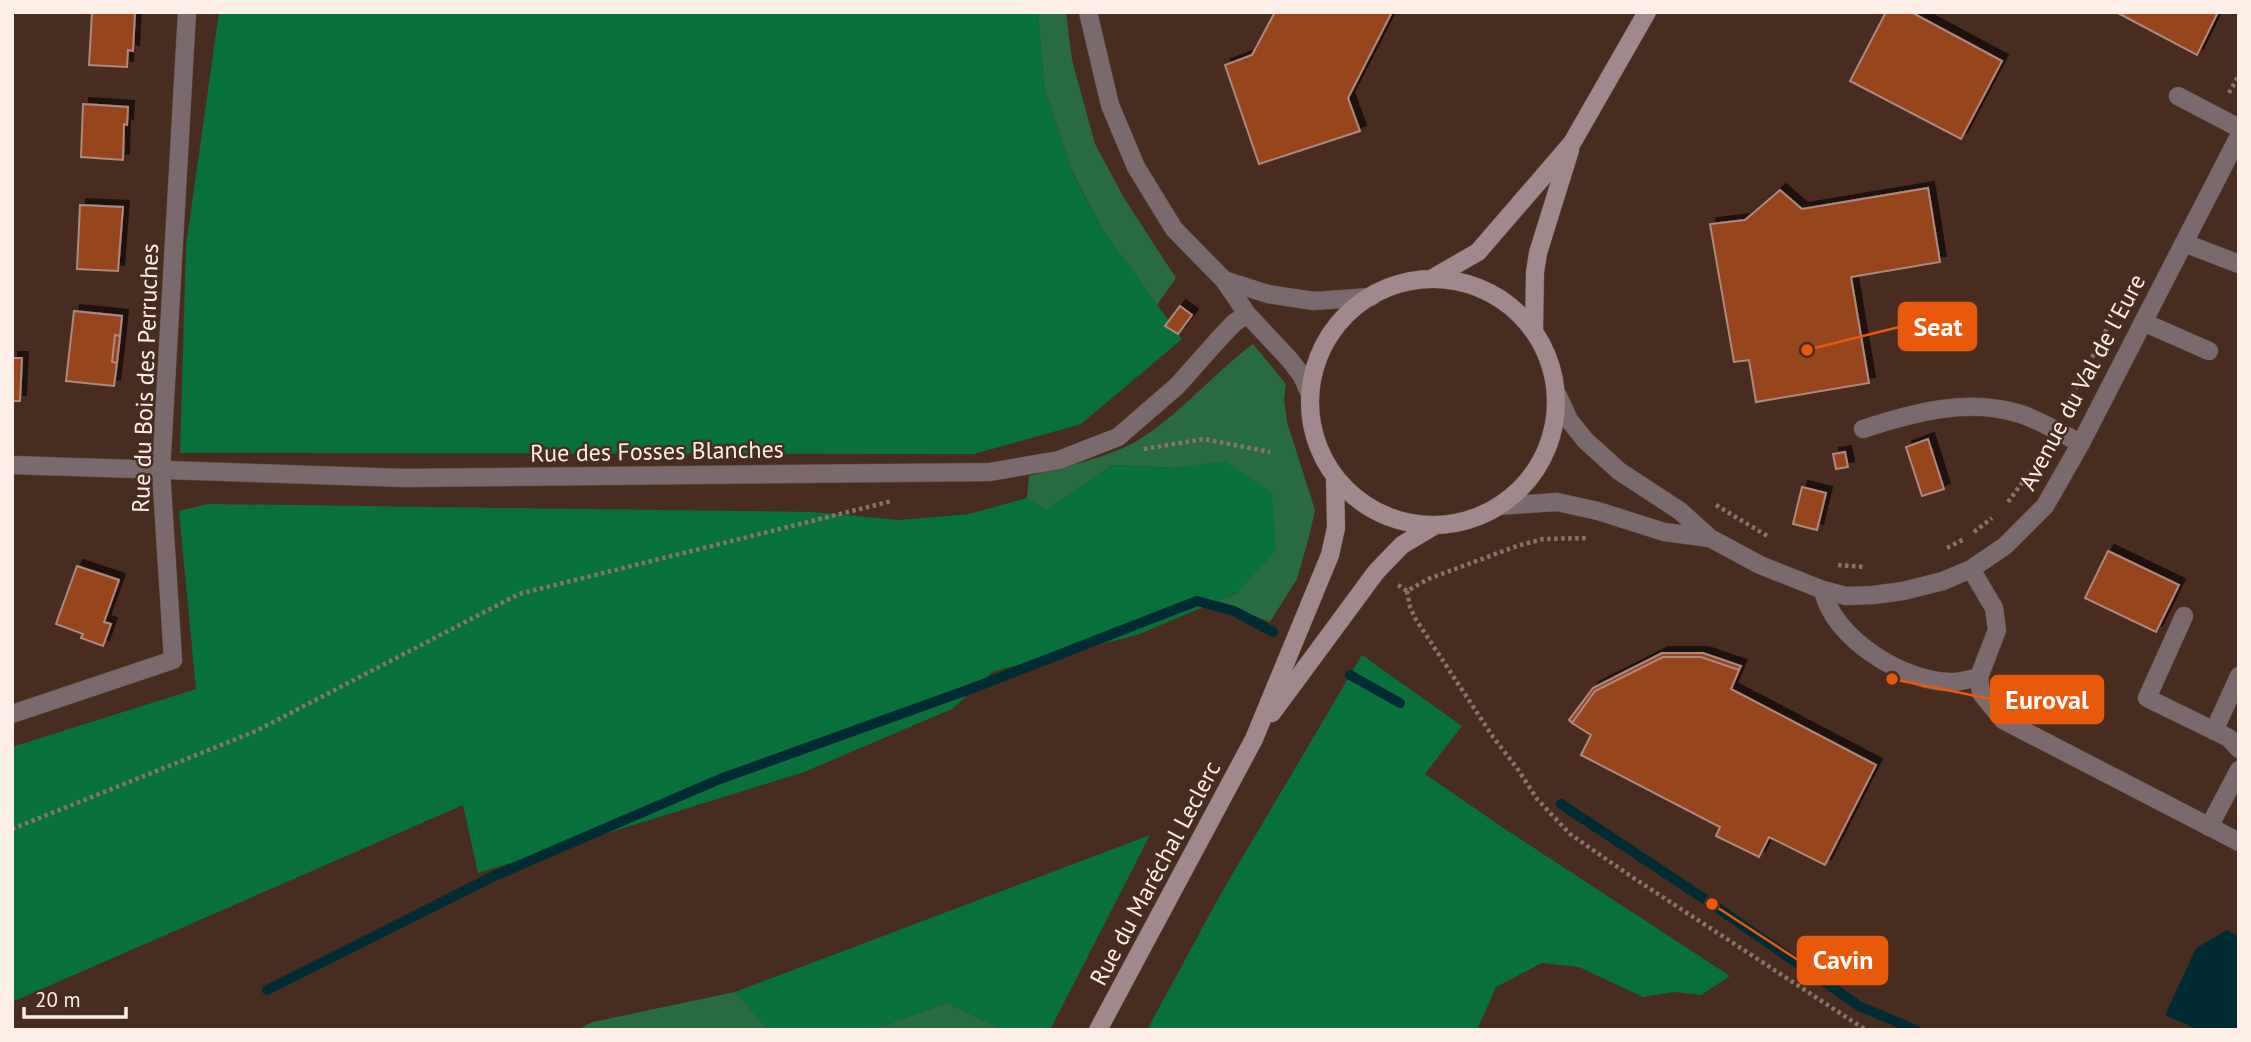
<svg xmlns="http://www.w3.org/2000/svg" width="2251" height="1042" viewBox="0 0 2251 1042" font-family="'PT Sans',sans-serif">
	<defs>
		<filter id="shadow"><feDropShadow dx="6" dy="-6" stdDeviation="0" flood-color="#0009"/></filter>
	</defs>
	<rect width="100%" height="100%" fill="#482c20"/>
	<path fill="#286b41" d="M1038 12H1066L1072 60 1095 144 1124 198 1176 278 1157 305 1104 232 1071 169 1044 87Z
		M1253 344 1286 384 1284 400 1287 422 1315 510 1310 533 1297 579 1270 622 1217 601 1238 593 1224 462 1176 468 1112 465 1046 510 1027 498 1029 476C1068 465 1113 458 1146 435 1185 409 1215 372 1253 344Z
		M735 992 769 1030H577L593 1022Z
		M947 1003 996 1026 995 1030H872Z"/>
	<path fill="#08713b" d="M219 12H1038L1044 87 1072 172 1104 232 1182 339 1081 424 974 454 180 453 186 246Z
		M1224 461 1272 493 1276 551 1237 593 1137 635 994 671 952 709 804 772 478 873 463 805 12 1002V747L196 689 179 511 208 504 812 512 899 520 969 514 1027 498 1046 510 1112 465 1176 468Z
		M1362 655 1462 726 1425 774 1502 827 1730 976 1701 995 1674 992 1643 997 1579 967 1542 963 1496 987 1477 1030H1147L1219 897Z
		M1150 835 1050 1030H995L996 1026 947 1003 872 1030H769L735 992Z"/>
	<path fill="#002b33" d="M2227 930 2239 936V1030H2198L2165 1015 2196 948Z"/>
	<g fill="none" stroke-linecap="round" stroke-linejoin="round">
		<path stroke="#002b33" stroke-width="10" d="M1350 675 1400 703
			M1561 804 1712 904 1859 1006 1916 1030
			M267 990 492 877 720 779 973 688 1197 601 1234 611 1273 632"/>
	</g>
	<path fill="#96441f" stroke="#ac8a7d" stroke-width="2" filter="url(#shadow)" d="M92 12H135L133 51 128 50 127 67 89 65Z
		M1275 12H1392L1348 98 1360 131 1259 164 1225 65 1252 55Z
		M1886 12H1911L2002 61 1961 139 1850 81Z
		M2116 12H2218L2197 55Z
		M83 104 128 107 127 125 124 124 123 160 81 157Z
		M1928 188 1940 262 1851 277 1869 383 1756 402 1749 360 1734 362 1710 224 1745 220 1780 190 1802 209Z
		M80 205 123 207 118 271 77 269Z
		M1180 306 1192 315 1178 334 1165 326Z
		M74 311 122 316 120 336 115 335 112 362 117 363 114 386 66 381Z
		M115 335 120 336 117 363 112 362Z
		M12 358H22L20 401H12Z
		M1928 439 1944 489 1922 496 1906 447Z
		M1845 452 1848 467 1836 469 1833 454Z
		M1802 487 1826 493 1817 530 1793 524Z
		M2108 551 2179 585 2156 632 2085 598Z
		M77 566 119 580 104 622 111 624 103 646 81 638 83 634 56 624Z
		M1662 653H1703L1741 666 1739 670 1701 657H1663L1595 691 1572 723 1569 720 1593 688Z
		M1663 657H1701L1739 670 1731 689 1876 765 1825 865 1769 837 1759 857 1716 836 1720 827 1581 755 1591 735 1572 723 1595 691Z"/>
	<g fill="none" stroke-linecap="round" stroke-linejoin="round">
		<defs>
			<path id="lane" d="M2178 96 2239 128
				M2184 243 2239 264
				M2143 322 2209 351
				M1863 429C1912 413 1965 398 2017 413 2037 418 2061 434 2081 443
				M2184 616 2147 698 2229 738 2239 749
				M2214 731 2239 676
				M2209 827 2239 770"/>
			<path id="street" d="M1088 12 1110 105 1136 167 1174 229 1224 280 1247 314 1290 360 1302 376 1310 394
				M1224 280 1268 294 1314 301 1371 297
				M1558 396 1569 420 1585 440 1619 471 1680 511 1710 538 1760 565 1823 590 1846 596 1873 595 1903 591 1943 581 1971 569 2005 546 2045 506 2081 443 2239 136
				M12 465 404 478 990 472 1059 460 1118 437 1177 386 1217 341 1234 323 1247 314
				M1498 506 1557 502 1598 511 1664 532 1710 538
				M1971 569 1994 608 1997 630 1979 677 1981 693 2003 720 2239 842
				M1823 590C1832 638 1905 683 1952 682 1961 682 1970 679 1979 677
				M12 714 173 660 161 471 187 12"/>
			<path id="secondary" d="M1310 402a123 123 0 1 1 246 0a123 123 0 1 1-246 0Z
				M1431 279 1478 252 1572 143 1647 12
				M1534 332 1535 272 1538 253 1570 150
				M1272 713 1376 572 1402 545 1434 526
				M1098 1030 1254 739 1330 555 1336 528 1335 476"/>
		</defs>
		<use href="#lane" stroke="#654b40" stroke-width="19"/>
		<use href="#street" stroke="#654b40" stroke-width="19"/>
		<use href="#secondary" stroke="#654b40" stroke-width="19"/>
		<path stroke="#8a7369" stroke-width="4.5" stroke-dasharray="3.5 3.5" stroke-linecap="butt" d="M2229 93 2239 75
			M2066 407 2109 325
			M1144 449 1204 439 1270 452
			M2008 502 2036 464
			M1716 505 1769 537
			M1974 532 1992 518
			M1947 548 1964 539
			M1838 565 1864 567
			M1398 585 1407 591 1428 579 1517 546 1543 539 1588 538
			M1407 591 1410 607 1415 618 1493 737 1517 768 1537 799 1570 834 1629 875 1866 1030
			M12 829 256 731 519 594 892 501"/>
		<use href="#lane" stroke="#7a6a6d" stroke-width="18"/>
		<use href="#street" stroke="#7a6a6d" stroke-width="18"/>
		<use href="#secondary" stroke="#a1888c" stroke-width="18"/>
	</g>
	<g text-anchor="middle" dominant-baseline="central" stroke-width="5" stroke-linejoin="round" paint-order="stroke">
		<g font-size="24" fill="#fdeee8" stroke="#482c20">
			<text transform="translate(145 378) rotate(-88)">Rue du Bois des Perruches</text>
			<text transform="translate(2082 382) rotate(-62)">Avenue du Val de l'Eure</text>
			<text transform="translate(657 451) rotate(-1)">Rue des Fosses Blanches</text>
			<text transform="translate(1155 873) rotate(-62)">Rue du Maréchal Leclerc</text>
		</g>
	</g>
	<path fill="none" stroke="#e8590c" stroke-width="2.5" d="M1807 350L1899 327M1892 679L1991 699M1712 904L1798 960"/>
	<g fill="#e8590c" stroke="#482c20" stroke-width="2.5">
		<circle cx="1807" cy="350" r="7"/>
		<circle cx="1892" cy="679" r="7"/>
		<circle cx="1712" cy="904" r="7"/>
	</g>
	<g fill="#e8590c" stroke="#e8590c" stroke-width="2.5">
		<rect x="1899" y="303" width="77" height="47" rx="7"/>
		<rect x="1991" y="676" width="112" height="47" rx="7"/>
		<rect x="1798" y="937" width="89" height="47" rx="7"/>
	</g>
	<g font-size="26" text-anchor="middle" font-weight="bold" fill="#fff">
		<text x="1938" y="336">Seat</text>
		<text x="2047" y="709">Euroval</text>
		<text x="1843" y="969">Cavin</text>
	</g>
	<rect width="2251" height="1042" fill="none" stroke="#fdeee8" stroke-width="28"/>
	<path d="M24 1007v10h102v-10" fill="none" stroke="#fdeee8" stroke-width="3.5"/>
	<text x="35" y="1007" font-size="21" fill="#fdeee8" stroke="#482c20" stroke-width="5" paint-order="stroke">20 m</text>
</svg>
